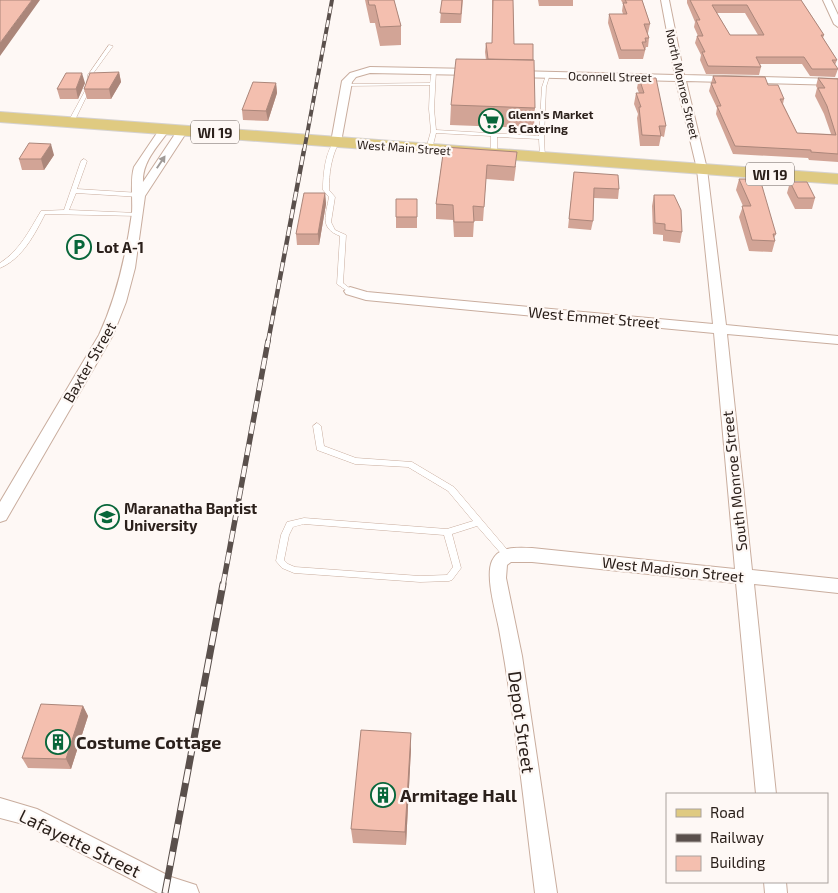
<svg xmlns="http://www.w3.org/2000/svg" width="838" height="893" viewBox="0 0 838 893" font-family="'Exo 2',sans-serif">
	<rect width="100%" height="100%" fill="#fef8f5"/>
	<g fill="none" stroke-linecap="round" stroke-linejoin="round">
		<defs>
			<path id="lane" d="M109 45 113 46 92 75 90 89 74 122 69 123 68 122 86 89 88 75Z
				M432 70 436 71 434 109 436 130 539 136 542 87 546 75 550 74 546 87 544 138 545 158 540 157 539 139 497 137V153L494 155 491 153V136L436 133 432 149 427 150 426 149 431 131 429 109 430 85 346 86 344 85 346 84 430 83Z
				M336 140 339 142C331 158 329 173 329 190L335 197 331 222 335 230 346 235 343 283 352 290 353 291 350 293 337 284 340 236C319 228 326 215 329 197L323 190C323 176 325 149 336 140Z
				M84 159 87 161 77 189 140 193 143 195 140 197 76 193 69 210 137 213 140 215 139 216 45 214C35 234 22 259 0 268V263C20 250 29 231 41 211L64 210 81 161Z
				M317 423 321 426 324 446 356 458 412 462 454 487 510 553 511 555 510 557 507 558 504 557 477 526 452 534 461 568 452 580 449 581 420 582 294 573 282 568 276 561 281 535 287 522 304 518 447 529 473 521 448 491 408 467 355 464 317 450 313 426ZM304 524 444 535 453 567 447 575 420 576 295 567 288 564 284 560 289 535 293 527Z"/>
			<path id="street" d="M661 0H669L684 75 838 79V85L686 81 707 169 726 325 838 336V344L727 334 752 570 838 579V593L754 584 776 794H756L736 583 532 562H511L507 565 506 578 522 656 557 893H535C524 805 515 716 499 629 496 612 485 577 492 561 499 545 518 548 532 548L735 569 714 333 366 300 346 294 344 291 350 287 367 292 713 324 697 169 676 81 516 77 511 74 516 71 675 75Z
				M823 0H831L838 15V27L834 24Z
				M370 67 473 69 478 72 473 75 370 73 356 77 352 82 341 142 340 144H332L331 142 342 81 350 73Z
				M165 126 170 129C159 145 142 161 143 182L179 128 183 127 188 130 145 196 135 268 126 302 113 335 6 520 0 522V502L99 335C117 296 126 255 132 213 133 198 130 180 134 167L161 127Z
				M0 798 37 809 171 877 196 885 199 893H158L27 825 0 818Z
				M764 882H786L787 893H765Z"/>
			<path id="primary" d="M0 112 838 174V184L0 122Z"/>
		</defs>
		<use href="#lane" stroke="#c9ad9e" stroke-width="1"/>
		<use href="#street" stroke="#c9ad9e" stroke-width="2"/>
		<use href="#primary" stroke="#d5d2d1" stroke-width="2"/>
		<use href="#lane" fill="#fff" fill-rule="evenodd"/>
		<use href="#street" fill="#fff" fill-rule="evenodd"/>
		<use href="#primary" fill="#dfca81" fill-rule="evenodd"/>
		<defs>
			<path id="rail-far3" d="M304 151 332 0"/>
			<path id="rail-far2" d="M268 342 304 150"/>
			<path id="rail-far1" d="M223 585 268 341"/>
			<path id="rail" d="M165 893 223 584"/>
		</defs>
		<use href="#rail-far3" stroke="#5a504c" stroke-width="4"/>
		<use href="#rail-far2" stroke="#5a504c" stroke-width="4.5"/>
		<use href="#rail-far1" stroke="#5a504c" stroke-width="5.5"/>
		<use href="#rail" stroke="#5a504c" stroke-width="7"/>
		<use href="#rail-far3" stroke="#fef8f5" stroke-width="2.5" stroke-dasharray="7" stroke-linecap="butt"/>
		<use href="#rail-far2" stroke="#fef8f5" stroke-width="3" stroke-dasharray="9" stroke-linecap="butt"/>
		<use href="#rail-far1" stroke="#fef8f5" stroke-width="4" stroke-dasharray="11" stroke-linecap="butt"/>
		<use href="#rail" stroke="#fef8f5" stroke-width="5" stroke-dasharray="14" stroke-linecap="butt"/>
	</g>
	<path fill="#d2a496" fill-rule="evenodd" d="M365 0H394L401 26V45L380 46 375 23H370Z
		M442 0H463L461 23H440Z
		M492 0H513L514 44 535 108 534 128 450 125 451 105 486 60 485 52 486 43H492Z
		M538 0H573V6H539Z
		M621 0H642L650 24 648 33H647L649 38 648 47H646L643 59H619L608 23 609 14H623L622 11 623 4Z
		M687 0H801L824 35 823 38 837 60 835 65 838 69 835 77 810 76 802 64H760L761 67 759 75 706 74 700 60 701 55 695 43 697 36H698L694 27 695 22 687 3ZM717 13H745L758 35H730Z
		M119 72 121 82 111 99H87L84 89Z
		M713 76 768 85 784 99 783 104 797 133 831 134 824 114 815 96 817 88 816 86 818 78 838 79V162L809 160 808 158 733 154 716 114 717 108 709 91Z
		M639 78 666 126 664 137 661 136 659 146H640L637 118 638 114 634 104 636 93H639L637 88Z
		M85 83 78 99H60L57 89Z
		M276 83 277 93 268 121 243 120 242 110Z
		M444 147 516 166 514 181 486 179 483 221H474L473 237H454L453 220 436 219V204Z
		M54 155 44 170H22L19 159Z
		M574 172 619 189 618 199 594 198 593 221 591 230 568 228Z
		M739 179 776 234 774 238 775 241 772 252 749 251 739 217 743 206 736 190Z
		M790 182 815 198 812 209H795L787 193Z
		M325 193 326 204 319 245H297L296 234Z
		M654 195 682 232 680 243 663 241V235L653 234 652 206Z
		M417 199V228H396V217Z
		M83 706 88 716 71 769 28 768 22 758Z
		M411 748 406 845 353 843 351 829Z"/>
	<path fill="#ab867a" d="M32 0H40L0 56V43Z
		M119 72 121 82 111 99 109 89Z
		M82 73 85 83 78 99 76 89Z
		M276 83 277 93 268 121 266 111Z
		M51 144 54 155 44 170 41 159Z
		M325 193 326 204 319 245 318 234Z
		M83 706 88 716 71 769 66 759Z
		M411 733V748L406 845 405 832Z"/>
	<path fill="#f4bfaf" stroke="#ab867a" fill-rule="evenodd" d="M0 0H32L0 43Z
		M368 0H394L401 26 380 27 375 5H369Z
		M442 0H462L461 14 440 13Z
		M493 0H513L514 44H533V60L488 59 486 43H492Z
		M625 0H642L650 24H644L649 38H645L646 42H642L645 50H621L609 14H627L623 3H627Z
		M690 0H801L824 35H821L837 60H832L838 69H812L804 57H756L761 67 708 66 702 52H705L697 36H703L696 20H700ZM712 5H747L764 35H730Z
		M456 59 534 60 535 108 451 105Z
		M119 72 109 89H84L90 73Z
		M66 73H82L76 89H57Z
		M713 76 765 77 768 85H778L784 99H780L797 133 836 135 827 106 818 88H825L818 78 838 79V154L811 152V150L735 146 717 106H721L711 83H716Z
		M639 78H656L666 126H659L661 136 642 135 639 107H641L636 93H644Z
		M253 82 276 83 266 111 242 110Z
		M29 143 51 144 41 159H19Z
		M444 147 517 152 515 167 487 165 484 207 473 206 474 222H454L453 205 436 204Z
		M574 172 618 175 619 189 594 188 593 221 569 219Z
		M739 179H760L776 234H773L775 241 752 240 742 206H751Z
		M790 182H807L815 198H798Z
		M304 193H325L318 234H296Z
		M654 195H674L681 210 682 232 665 230V224L655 223Z
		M396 199H417V217H396Z
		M41 704 83 706 66 759 22 758Z
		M361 730 411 733 405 832 351 829Z"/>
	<defs><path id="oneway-solid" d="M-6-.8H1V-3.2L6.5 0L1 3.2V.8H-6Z" transform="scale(1.25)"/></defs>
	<use fill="#a09b98" href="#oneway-solid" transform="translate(161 162) rotate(-56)"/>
	<defs>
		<symbol id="supermarket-ring" viewBox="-11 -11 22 22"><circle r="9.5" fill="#fef8f5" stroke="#08663a" stroke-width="1.5"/><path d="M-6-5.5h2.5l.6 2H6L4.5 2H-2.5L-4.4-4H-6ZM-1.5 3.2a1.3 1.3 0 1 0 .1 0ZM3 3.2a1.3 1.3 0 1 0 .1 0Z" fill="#08663a"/></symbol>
		<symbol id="parking-ring" viewBox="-11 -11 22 22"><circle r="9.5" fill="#fef8f5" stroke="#08663a" stroke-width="1.5"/><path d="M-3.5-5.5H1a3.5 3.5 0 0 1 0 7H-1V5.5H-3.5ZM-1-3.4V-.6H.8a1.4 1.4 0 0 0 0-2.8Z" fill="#08663a"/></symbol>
		<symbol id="university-ring" viewBox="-11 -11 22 22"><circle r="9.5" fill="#fef8f5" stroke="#08663a" stroke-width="1.5"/><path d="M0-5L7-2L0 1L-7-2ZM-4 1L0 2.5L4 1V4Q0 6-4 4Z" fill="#08663a"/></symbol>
		<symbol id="building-ring" viewBox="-11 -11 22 22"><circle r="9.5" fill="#fef8f5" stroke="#08663a" stroke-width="1.5"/><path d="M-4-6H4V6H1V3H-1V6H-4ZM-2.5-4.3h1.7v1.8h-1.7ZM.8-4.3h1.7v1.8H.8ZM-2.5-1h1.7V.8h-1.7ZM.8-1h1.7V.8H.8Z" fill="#08663a"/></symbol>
	</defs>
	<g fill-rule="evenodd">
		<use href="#supermarket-ring" x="477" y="107" width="28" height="28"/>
		<use href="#parking-ring" x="65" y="233" width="28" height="28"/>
		<use href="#university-ring" x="93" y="503" width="28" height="28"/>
		<use href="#building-ring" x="44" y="728" width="28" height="28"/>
		<use href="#building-ring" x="369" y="781" width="28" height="28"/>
	</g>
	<g text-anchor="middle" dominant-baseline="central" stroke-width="4.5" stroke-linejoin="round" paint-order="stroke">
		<g font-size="12" fill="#2b201b" stroke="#fef8f5">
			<text transform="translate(610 76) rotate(1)">Oconnell Street</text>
			<text transform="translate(683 84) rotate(77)">North Monroe Street</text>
			<text transform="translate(404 147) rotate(4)">West Main Street</text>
		</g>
		<g font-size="12" font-weight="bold" fill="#2b201b" stroke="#fef8f5" text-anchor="start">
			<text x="508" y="114">Glenn's Market<tspan x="508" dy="14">&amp; Catering</tspan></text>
		</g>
		<g fill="#fef8f5" stroke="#6a615c" stroke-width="1">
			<rect x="191" y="120.5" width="48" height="23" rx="4"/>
			<rect x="746" y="162.5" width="48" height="23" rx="4"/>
		</g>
		<g font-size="14" font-weight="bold" fill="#2b201b">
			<text x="215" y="132">WI 19</text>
			<text x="770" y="174">WI 19</text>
		</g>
		<g font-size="15" font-weight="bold" fill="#2b201b" stroke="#fef8f5" text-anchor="start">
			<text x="96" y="247">Lot A-1</text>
			<text x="124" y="508">Maranatha Baptist<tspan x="124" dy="17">University</tspan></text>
		</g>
		<g font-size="15" fill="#2b201b" stroke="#fef8f5">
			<text transform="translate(594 317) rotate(5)">West Emmet Street</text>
			<text transform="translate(89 362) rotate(-60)">Baxter Street</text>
			<text transform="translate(734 481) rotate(-96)">South Monroe Street</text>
			<text transform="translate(673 569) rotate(6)">West Madison Street</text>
		</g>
		<g font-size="18" fill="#2b201b" stroke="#fef8f5">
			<text transform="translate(522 722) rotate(82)">Depot Street</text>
			<text transform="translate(80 843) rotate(26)">Lafayette Street</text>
		</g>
		<g font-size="18" font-weight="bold" fill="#2b201b" stroke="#fef8f5" text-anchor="start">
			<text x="76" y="742">Costume Cottage</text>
			<text x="400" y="795">Armitage Hall</text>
		</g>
	</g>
	<rect x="666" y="793" width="162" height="90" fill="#fef8f5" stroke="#aaa29e"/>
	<rect x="676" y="809" width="25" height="8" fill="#dfca81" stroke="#aaa29e"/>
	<text x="710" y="818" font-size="15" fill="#2b201b">Road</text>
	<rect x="676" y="834" width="25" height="8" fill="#5a504c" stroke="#aaa29e"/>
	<text x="710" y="843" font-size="15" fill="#2b201b">Railway</text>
	<rect x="676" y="856" width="25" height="15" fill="#f4bfaf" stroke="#aaa29e"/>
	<text x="710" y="868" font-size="15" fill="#2b201b">Building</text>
</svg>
